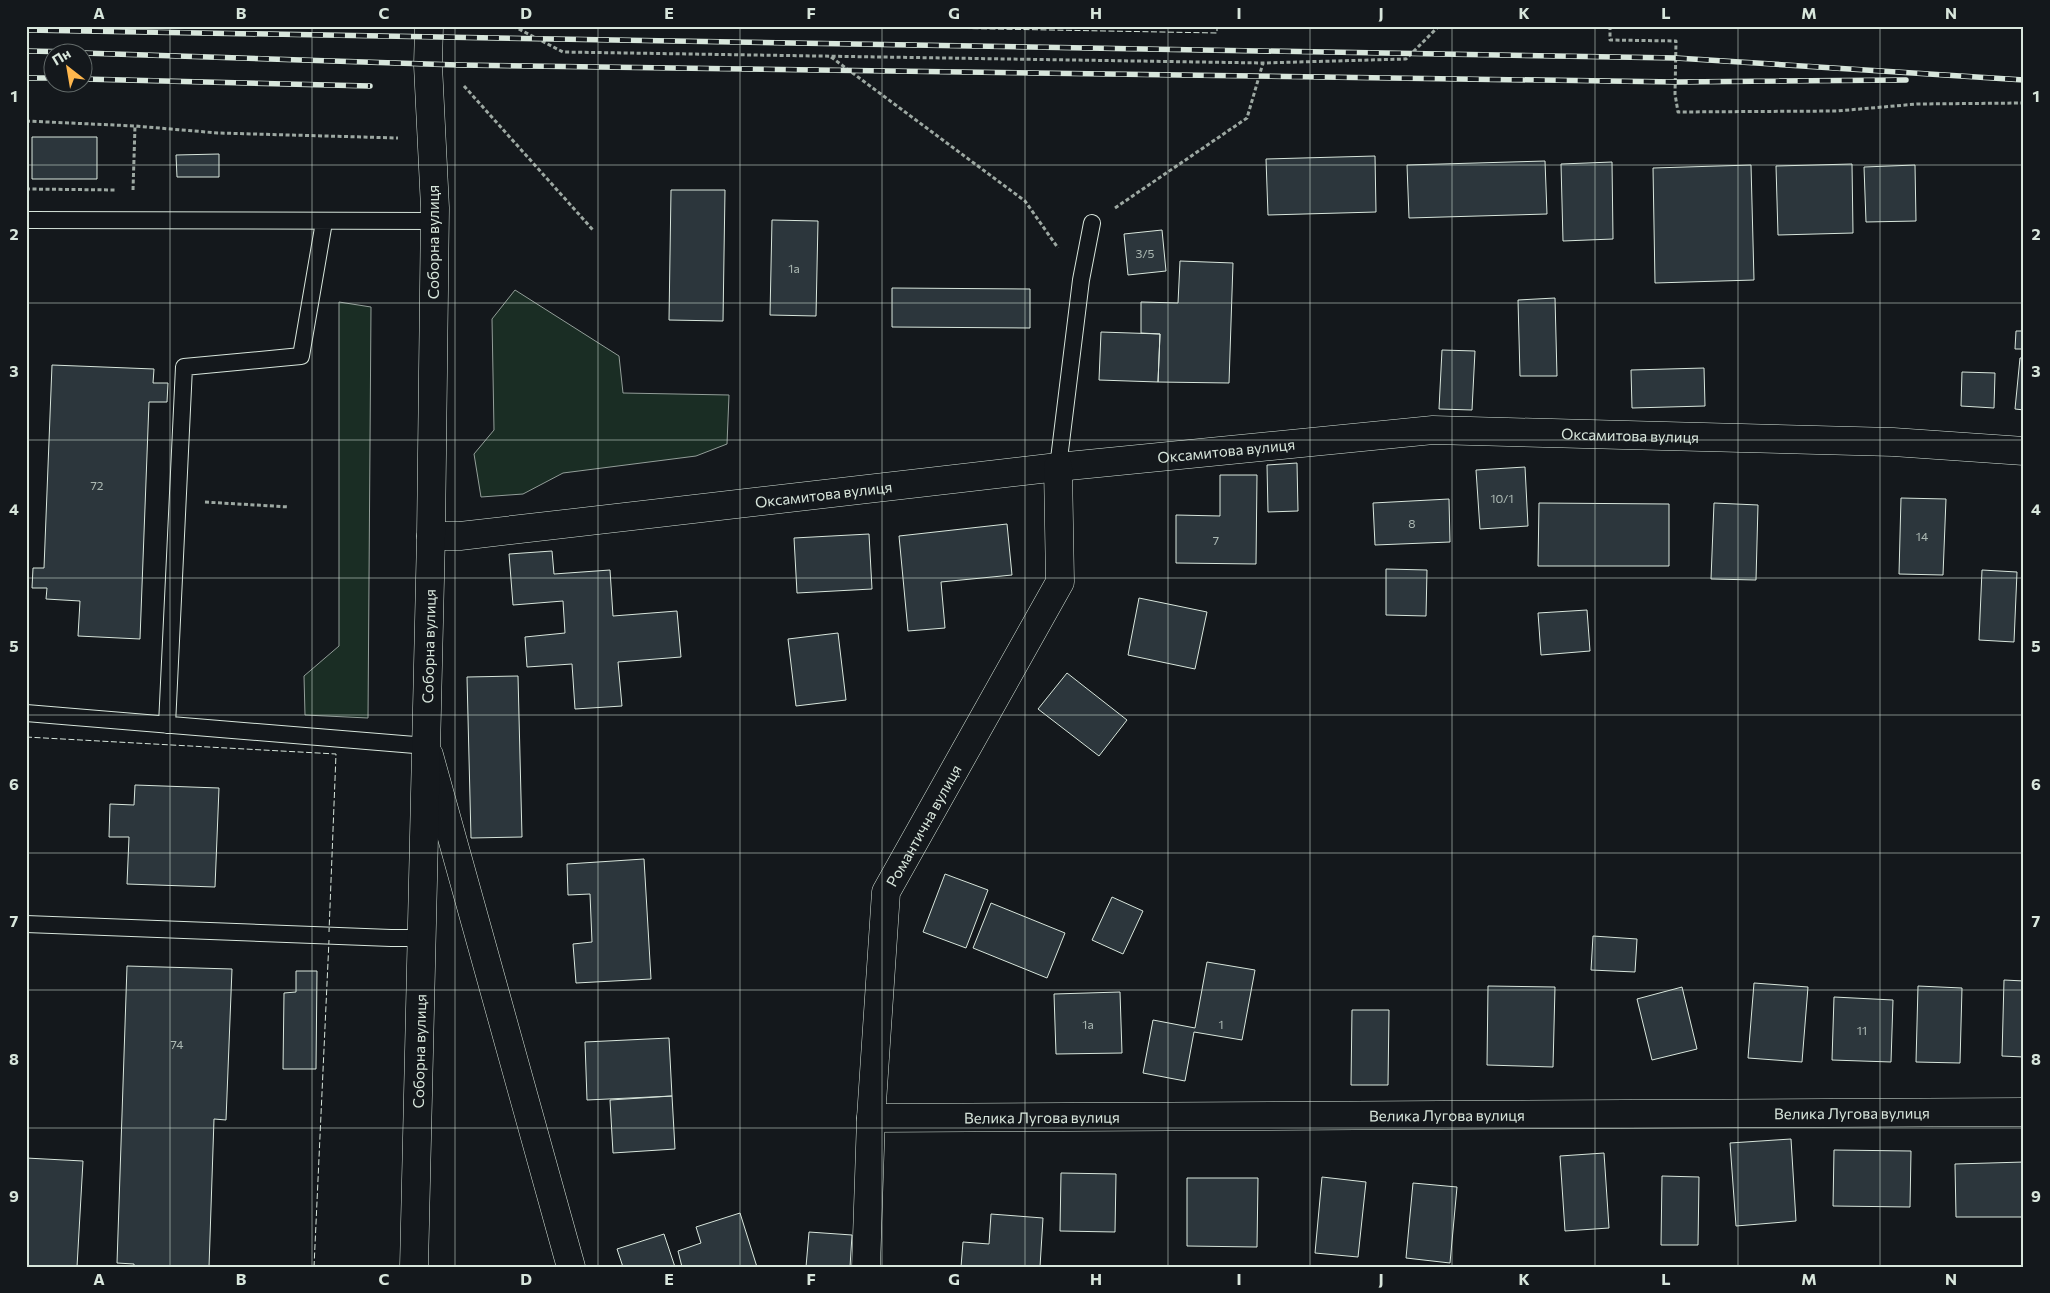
<svg xmlns="http://www.w3.org/2000/svg" width="2050" height="1293" viewBox="0 0 2050 1293" font-family="Commissioner,sans-serif">
	<rect width="100%" height="100%" fill="#14181c"/>
	<path fill="#1a2d24" stroke="#939e99" d="M515 290 619 356 623 393 729 395 727 444 696 456 563 473 523 494 481 497 474 454 494 430 492 319Z
		M339 302 371 307 368 718 305 715 304 676 339 646Z"/>
	<path fill="#2c363c" stroke="#d8e6dc" d="M32 137H97V179H32Z
		M219 154V177H177L176 155Z
		M1375 156 1376 212 1268 215 1266 159Z
		M1545 161 1547 214 1409 218 1407 165Z
		M1612 162 1613 239 1563 241 1561 164Z
		M1852 164 1853 233 1778 235 1776 166Z
		M1751 165 1754 280 1655 283 1653 168Z
		M1915 165 1916 221 1866 222 1864 167Z
		M671 190H725L723 321 669 320Z
		M772 220 818 221 816 316 770 315Z
		M1162 230 1166 271 1128 275 1124 234Z
		M1180 261 1233 263 1229 383 1158 382 1160 334 1141 333V302L1178 303Z
		M892 288 1030 289V328L892 327Z
		M1555 298 1557 376H1520L1518 300Z
		M2016 331H2024V349H2015Z
		M1101 332 1160 334 1158 382 1099 380Z
		M1442 350 1475 351 1472 410 1439 409Z
		M2020 358H2024V410L2015 409Z
		M52 365 154 369 153 383H168L167 402H149L140 639 78 636 80 601 46 599 47 588H32L33 568H44Z
		M1704 368 1705 406 1632 408 1631 370Z
		M1962 372 1995 373 1994 408 1961 406Z
		M1297 463 1298 511 1268 512 1267 465Z
		M1525 467 1528 526 1480 529 1476 470Z
		M1220 475H1257L1256 564 1176 563V515L1220 516Z
		M1901 498 1946 499 1943 575 1899 574Z
		M1449 499 1450 542 1375 545 1373 503Z
		M1539 503 1669 504V566H1538Z
		M1714 503 1758 505 1756 580 1711 579Z
		M1007 524 1012 575 941 582 945 628 908 631 899 536Z
		M869 534 872 589 797 593 794 538Z
		M552 551 554 574 610 570 613 616 677 611 681 657 618 662 622 706 575 709 572 664 527 667 525 637 565 633 563 601 513 605 509 554Z
		M1386 569 1427 570 1426 616 1386 615Z
		M1982 570 2017 572 2014 642 1979 640Z
		M1139 598 1207 612 1195 669 1128 655Z
		M1587 610 1590 651 1541 655 1538 613Z
		M838 633 846 700 796 706 788 639Z
		M1067 673 1127 720 1099 756 1038 709Z
		M518 676 522 837 471 838 467 677Z
		M135 785 219 788 215 887 127 884 129 837H109L110 804 134 805Z
		M644 859 651 979 576 983 573 944 592 942 590 894 568 895 567 864Z
		M945 874 988 890 966 948 923 932Z
		M1112 897 1143 911 1123 954 1092 940Z
		M991 903 1065 933 1047 978 973 948Z
		M1593 936 1637 939 1635 972 1591 970Z
		M1207 962 1255 970 1242 1040 1194 1032 1185 1081 1143 1073 1153 1020 1195 1028Z
		M127 966 232 969 226 1120 214 1119 209 1267H134V1264L117 1263Z
		M296 971H317L316 1069H283L284 993 296 992Z
		M2004 980 2024 981V1057L2002 1056Z
		M1754 983 1808 987 1802 1062 1748 1058Z
		M1488 986 1555 987 1553 1067 1487 1065Z
		M1918 986 1962 988 1960 1063 1916 1062Z
		M1682 987 1697 1049 1652 1060 1637 999Z
		M1120 992 1122 1053 1056 1054 1054 994Z
		M1834 997 1893 1000 1891 1062 1832 1060Z
		M1352 1010H1389L1388 1085H1351Z
		M669 1038 672 1096 587 1100 585 1042Z
		M672 1096 675 1149 613 1153 610 1100Z
		M1791 1139 1796 1221 1736 1226 1730 1143Z
		M1834 1150 1911 1151 1910 1207 1833 1206Z
		M1604 1153 1609 1228 1565 1231 1560 1156Z
		M26 1158 83 1161 77 1267H26Z
		M2024 1162V1217H1956L1955 1164Z
		M1061 1173 1116 1174 1115 1232 1060 1231Z
		M1662 1176 1699 1177 1698 1245H1661Z
		M1322 1177 1366 1182 1358 1257 1315 1253Z
		M1187 1178H1258L1257 1247 1187 1246Z
		M1413 1183 1457 1187 1450 1263 1406 1258Z
		M740 1213 757 1267H682L678 1251 701 1243 696 1227Z
		M991 1214 1043 1218 1040 1267H961L963 1242 989 1244Z
		M809 1232 852 1235 850 1267H806Z
		M664 1234 675 1267H623L617 1249Z"/>
	<g fill="none" stroke-linecap="round" stroke-linejoin="round">
		<defs>
			<path id="service" d="M26 220 435 221
				M1058 467 1081 280 1092 223
				M26 713 427 746
				M167 725 184 367 301 356 324 222
				M26 924 391 938H423"/>
			<g id="minor">
				<path id="s1" d="M431 536H460L1058 467 1433 430 1893 442 2024 451"/>
				<path d="M429 755 571 1267"/>
				<path id="s2" d="M871 1118 2024 1112"/>
				<path id="s3" d="M866 1267 871 1118 886 892 1060 582 1058 467"/>
			</g>
			<g id="primary">
				<path id="s4" d="M414 1267 431 536 435 208 428 65 429 26"/>
			</g>
		</defs>
		<use href="#service" stroke="#d8e6dc" stroke-width="18"/>
		<use href="#minor" stroke="#d8e6dc" stroke-width="29"/>
		<use href="#primary" stroke="#d8e6dc" stroke-width="29"/>
		<path stroke="#9da8a2" stroke-width="3" stroke-dasharray="4 2.5" stroke-linecap="butt" d="M513 26 563 52 1263 63
			M1610 26V40L1676 41 1675 94 1678 112 1837 111 1917 104 2024 103
			M831 57 1025 201 1058 248
			M464 86 593 230
			M26 121 135 126 218 133 398 138
			M26 189 117 190
			M133 190 135 126
			M1115 208 1247 118 1263 63 1406 59 1439 26
			M205 502 289 507"/>
		<use href="#service" stroke="#14181c" stroke-width="16"/>
		<use href="#minor" stroke="#14181c" stroke-width="28"/>
		<use href="#primary" stroke="#14181c" stroke-width="28"/>
		<defs>
			<path id="rail" d="M26 30 1676 58 2024 80
				M26 51 76 52
				M82 53 458 65 1677 82 1906 80
				M26 78H52
				M82 79 370 86"/>
		</defs>
		<use href="#rail" stroke="#d8e6dc" stroke-width="5.5"/>
		<use href="#rail" stroke="#14181c" stroke-width="4" stroke-dasharray="11" stroke-linecap="butt"/>
		<path stroke="#d8e6dc" stroke-width="1" stroke-dasharray="6 2.5" stroke-linecap="butt" d="M828 26 1217 33V26
			M26 737 336 754 329 932
			M314 1267 329 940"/>
	</g>
	<path fill="none" stroke="#d8e6dc" stroke-width="1" stroke-opacity="0.55" d="M170 26V1267M312 26V1267M455 26V1267M598 26V1267M740 26V1267M882 26V1267M1025 26V1267M1168 26V1267M1310 26V1267M1452 26V1267M1595 26V1267M1738 26V1267M1880 26V1267M26 165H2024M26 303H2024M26 440H2024M26 578H2024M26 715H2024M26 853H2024M26 990H2024M26 1128H2024"/>
	<g text-anchor="middle" dominant-baseline="central" stroke-width="4" stroke-linejoin="round" paint-order="stroke">
		<g font-size="12" fill="#adbab4">
			<text x="1145" y="253">3/5</text>
			<text x="794" y="268">1а</text>
			<text x="97" y="485">72</text>
			<text x="1502" y="498">10/1</text>
			<text x="1412" y="523">8</text>
			<text x="1922" y="536">14</text>
			<text x="1216" y="540">7</text>
			<text x="1088" y="1024">1а</text>
			<text x="1221" y="1024">1</text>
			<text x="1862" y="1030">11</text>
			<text x="177" y="1044">74</text>
		</g>
		<g font-size="15" fill="#d8e6dc" stroke="#14181c">
			<text transform="translate(433 242) rotate(-90)">Соборна вулиця</text>
			<text stroke="none"><textPath href="#s1" startOffset="1205">Оксамитова вулиця</textPath></text>
			<text stroke="none"><textPath href="#s1" startOffset="800">Оксамитова вулиця</textPath></text>
			<text stroke="none"><textPath href="#s1" startOffset="395">Оксамитова вулиця</textPath></text>
			<text stroke="none"><textPath href="#s4" startOffset="621">Соборна вулиця</textPath></text>
			<text stroke="none"><textPath href="#s3" startOffset="452">Романтична вулиця</textPath></text>
			<text stroke="none"><textPath href="#s4" startOffset="216">Соборна вулиця</textPath></text>
			<text stroke="none"><textPath href="#s2" startOffset="981">Велика Лугова вулиця</textPath></text>
			<text stroke="none"><textPath href="#s2" startOffset="576">Велика Лугова вулиця</textPath></text>
			<text stroke="none"><textPath href="#s2" startOffset="171">Велика Лугова вулиця</textPath></text>
		</g>
	</g>
	<rect width="2050" height="1293" fill="none" stroke="#14181c" stroke-width="55"/>
	<g transform="translate(68 68) rotate(329)"><circle r="24" fill="#14181c" stroke="#626a69"/>
	<path d="M0-4L9 19L0 12L-9 19Z" fill="#ffb74d"/>
	<text y="-8" font-size="14" font-weight="bold" text-anchor="middle" fill="#d8e6dc">Пн</text>
	</g>
	<rect x="28" y="28" width="1994" height="1238" fill="none" stroke="#d8e6dc" stroke-width="2"/>
	<g font-size="16" text-anchor="middle" font-weight="bold" fill="#d8e6dc">
		<text x="99" y="19">A</text>
		<text x="241" y="19">B</text>
		<text x="384" y="19">C</text>
		<text x="526" y="19">D</text>
		<text x="669" y="19">E</text>
		<text x="811" y="19">F</text>
		<text x="954" y="19">G</text>
		<text x="1096" y="19">H</text>
		<text x="1239" y="19">I</text>
		<text x="1381" y="19">J</text>
		<text x="1524" y="19">K</text>
		<text x="1666" y="19">L</text>
		<text x="1809" y="19">M</text>
		<text x="1951" y="19">N</text>
		<text x="14" y="102">1</text>
		<text x="2036" y="102">1</text>
		<text x="14" y="240">2</text>
		<text x="2036" y="240">2</text>
		<text x="14" y="377">3</text>
		<text x="2036" y="377">3</text>
		<text x="14" y="515">4</text>
		<text x="2036" y="515">4</text>
		<text x="14" y="652">5</text>
		<text x="2036" y="652">5</text>
		<text x="14" y="790">6</text>
		<text x="2036" y="790">6</text>
		<text x="14" y="927">7</text>
		<text x="2036" y="927">7</text>
		<text x="14" y="1065">8</text>
		<text x="2036" y="1065">8</text>
		<text x="14" y="1202">9</text>
		<text x="2036" y="1202">9</text>
		<text x="99" y="1285">A</text>
		<text x="241" y="1285">B</text>
		<text x="384" y="1285">C</text>
		<text x="526" y="1285">D</text>
		<text x="669" y="1285">E</text>
		<text x="811" y="1285">F</text>
		<text x="954" y="1285">G</text>
		<text x="1096" y="1285">H</text>
		<text x="1239" y="1285">I</text>
		<text x="1381" y="1285">J</text>
		<text x="1524" y="1285">K</text>
		<text x="1666" y="1285">L</text>
		<text x="1809" y="1285">M</text>
		<text x="1951" y="1285">N</text>
	</g>
</svg>
